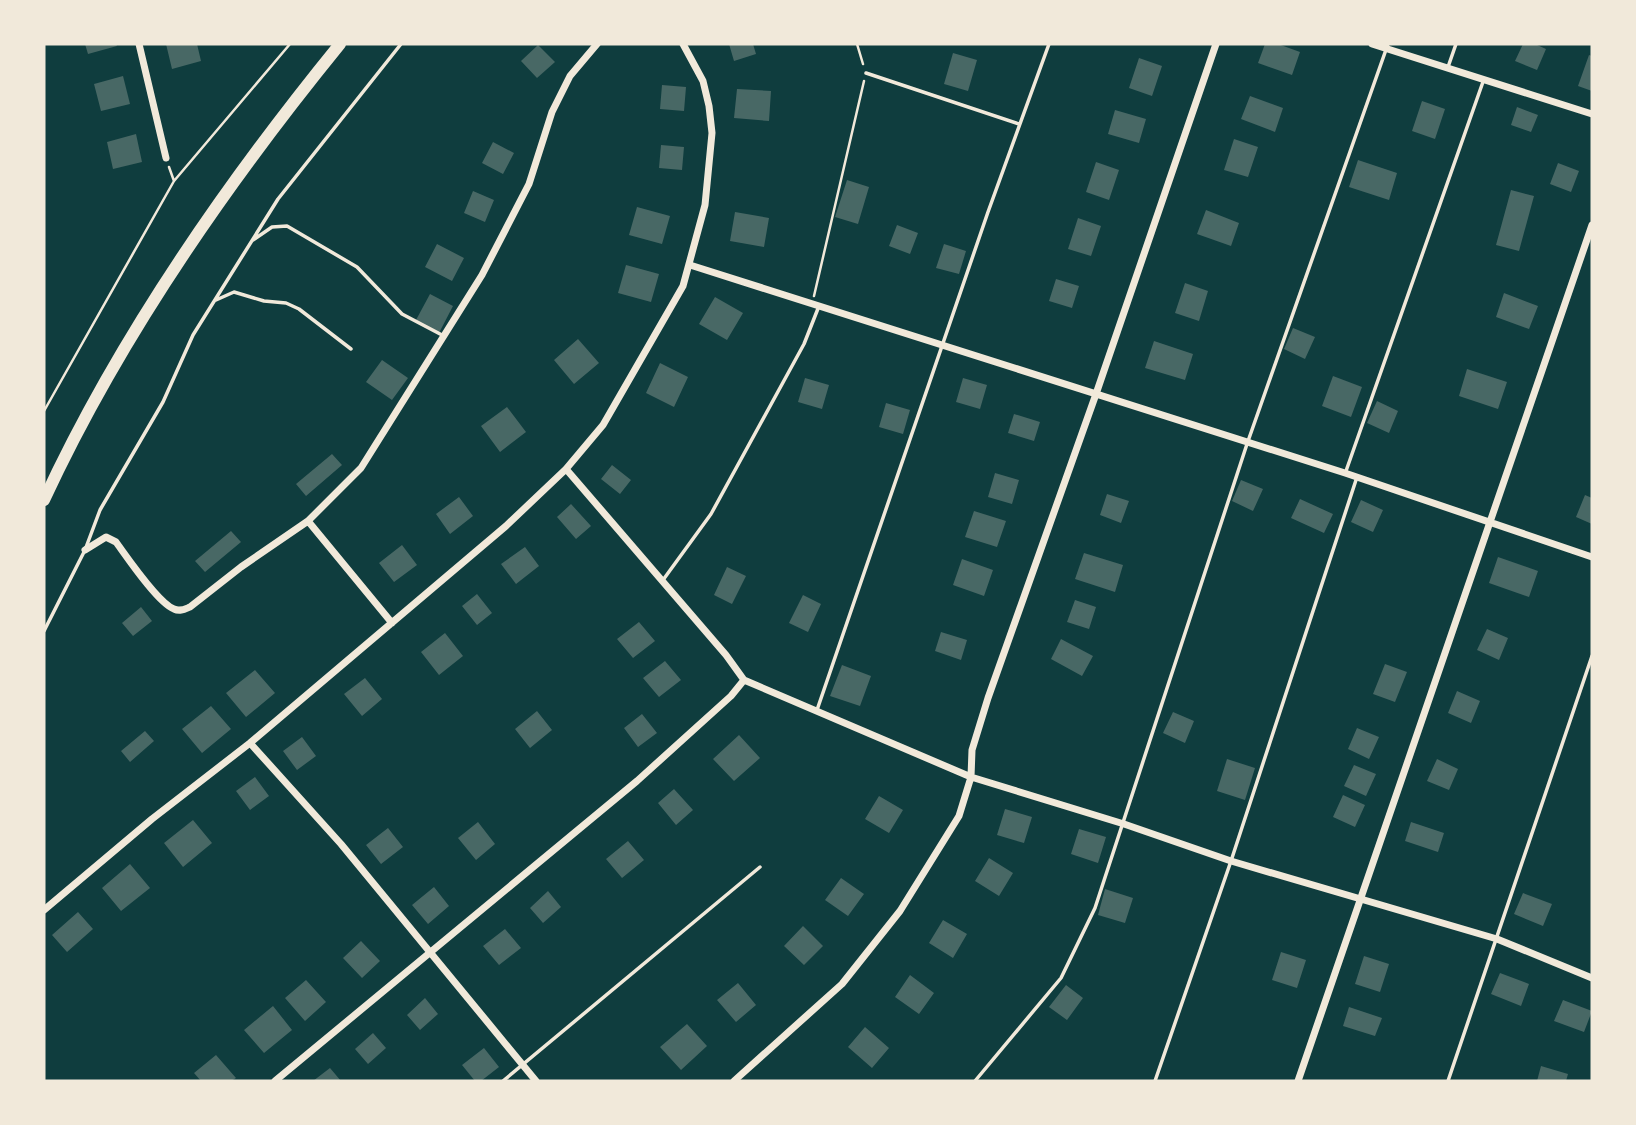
<svg xmlns="http://www.w3.org/2000/svg" width="1636" height="1125" viewBox="0 0 1636 1125" font-family="Manrope,sans-serif">
	<rect width="100%" height="100%" fill="#0f3d3e"/>
	<path fill="#486865" d="M85 44H116L117 46 88 54Z
		M166 44H197L201 61 172 69Z
		M729 44H753L756 54 734 61Z
		M1265 44H1278L1300 52 1292 75 1258 63Z
		M1523 44H1535L1546 49 1537 70 1515 61Z
		M538 45 555 62 537 78 521 61Z
		M953 53 977 60 968 91 944 84Z
		M1589 55 1592 56V91L1578 86Z
		M1139 58 1162 66 1152 96 1129 88Z
		M123 76 130 104 101 111 94 84Z
		M662 85 686 87 684 111 660 109Z
		M737 89 771 91 769 121 734 118Z
		M1250 96 1283 108 1275 132 1241 119Z
		M1422 101 1445 109 1435 139 1412 131Z
		M1517 107 1538 115 1531 132 1511 125Z
		M1115 110 1146 119 1139 143 1108 134Z
		M136 134 142 162 113 169 107 142Z
		M1234 139 1258 147 1248 177 1224 170Z
		M493 142 514 153 503 174 482 163Z
		M661 145 684 147 682 170 659 168Z
		M1358 160 1397 173 1389 200 1349 187Z
		M1096 162 1119 170 1109 200 1086 192Z
		M1558 163 1579 171 1571 192 1550 184Z
		M847 180 869 187 858 224 835 217Z
		M1511 190 1534 196 1519 251 1496 245Z
		M473 191 494 200 485 222 464 213Z
		M637 207 670 216 662 244 629 235Z
		M1206 210 1239 223 1231 246 1197 234Z
		M735 212 769 218 764 247 730 241Z
		M1078 218 1101 226 1091 256 1068 249Z
		M897 225 918 233 910 254 889 246Z
		M437 244 464 258 452 281 425 267Z
		M944 244 966 251 959 274 936 268Z
		M626 265 659 274 651 302 618 293Z
		M1056 279 1079 286 1072 308 1049 301Z
		M1185 283 1208 291 1199 321 1175 313Z
		M1504 293 1538 306 1529 329 1496 317Z
		M430 294 453 306 439 333 416 320Z
		M715 297 743 313 727 340 699 324Z
		M1293 328 1315 337 1305 359 1284 349Z
		M578 339 599 363 574 384 554 360Z
		M1154 341 1193 354 1185 380 1145 368Z
		M382 360 408 378 392 400 366 382Z
		M660 363 688 377 674 407 646 393Z
		M1467 369 1507 382 1498 409 1459 396Z
		M1333 376 1362 387 1351 417 1322 406Z
		M805 378 829 385 822 409 798 402Z
		M963 378 987 385 980 409 956 402Z
		M1377 401 1398 411 1389 433 1367 423Z
		M886 403 910 410 903 434 879 427Z
		M507 407 526 432 500 452 481 426Z
		M1014 414 1040 422 1034 441 1008 433Z
		M332 454 342 465 306 496 296 484Z
		M612 465 631 480 620 494 601 479Z
		M995 473 1019 480 1012 504 988 497Z
		M1241 480 1263 489 1253 511 1232 501Z
		M1107 494 1129 501 1121 523 1100 515Z
		M1585 495 1592 498V524L1576 517Z
		M459 497 473 516 450 534 436 514Z
		M1300 499 1333 514 1324 533 1291 518Z
		M1361 500 1383 510 1373 532 1351 522Z
		M571 504 591 526 576 539 557 517Z
		M974 511 1006 521 997 547 965 537Z
		M231 531 241 542 205 572 195 561Z
		M402 545 417 565 394 582 379 563Z
		M525 547 539 566 516 584 501 564Z
		M1084 553 1123 565 1115 592 1075 579Z
		M1498 557 1538 571 1529 597 1489 583Z
		M962 559 993 570 984 596 953 585Z
		M727 567 746 576 732 604 714 595Z
		M477 594 492 613 477 625 462 606Z
		M803 595 821 604 808 632 789 623Z
		M1075 600 1096 607 1089 629 1067 622Z
		M141 607 152 621 133 636 122 623Z
		M639 622 655 641 633 658 617 639Z
		M1487 629 1508 638 1499 660 1477 650Z
		M941 632 967 640 961 660 935 651Z
		M445 633 463 656 439 675 421 652Z
		M1061 639 1093 656 1082 676 1051 659Z
		M665 661 681 680 659 697 643 678Z
		M1385 664 1407 672 1395 702 1373 694Z
		M842 665 871 676 860 706 830 696Z
		M255 670 275 693 246 717 226 693Z
		M365 678 382 699 362 716 344 694Z
		M1457 691 1480 701 1471 723 1448 713Z
		M211 706 231 729 202 753 182 729Z
		M537 711 552 730 530 748 515 729Z
		M1173 712 1194 721 1185 743 1163 733Z
		M642 714 657 733 638 747 624 728Z
		M1357 728 1379 737 1369 759 1348 749Z
		M145 731 154 741 130 762 121 751Z
		M739 735 760 758 734 781 713 759Z
		M302 737 316 756 297 770 283 751Z
		M1227 759 1255 768 1245 800 1217 791Z
		M1437 759 1458 769 1449 790 1427 781Z
		M1354 765 1376 774 1366 796 1344 786Z
		M255 777 269 796 250 810 236 791Z
		M674 789 693 810 676 825 658 803Z
		M1343 795 1365 805 1355 827 1333 817Z
		M879 796 903 810 889 833 865 819Z
		M1005 809 1032 817 1024 843 997 835Z
		M193 820 212 843 183 867 164 843Z
		M478 822 495 844 476 860 458 838Z
		M1411 822 1444 833 1438 852 1405 841Z
		M388 828 403 847 381 864 366 845Z
		M1079 829 1106 837 1098 863 1071 854Z
		M628 841 644 860 622 878 606 859Z
		M989 858 1013 873 999 896 975 881Z
		M130 864 150 888 121 911 102 888Z
		M841 878 864 894 848 916 825 900Z
		M434 887 449 906 428 924 412 905Z
		M1105 889 1133 898 1125 923 1098 915Z
		M548 891 561 907 543 923 530 908Z
		M1523 893 1552 904 1543 926 1514 914Z
		M78 912 93 929 67 952 52 935Z
		M943 920 967 934 953 958 929 943Z
		M803 926 823 946 804 965 784 946Z
		M505 929 521 948 499 965 483 946Z
		M361 941 380 961 362 978 343 958Z
		M1281 952 1306 960 1297 988 1272 980Z
		M1364 956 1389 964 1380 992 1355 984Z
		M1500 973 1529 984 1521 1006 1491 994Z
		M910 975 934 993 919 1014 895 997Z
		M306 980 326 1002 305 1021 285 998Z
		M738 983 756 1005 736 1022 717 1000Z
		M1066 985 1083 998 1067 1020 1049 1007Z
		M425 998 438 1014 420 1030 407 1015Z
		M1563 1000 1592 1011 1584 1032 1554 1021Z
		M273 1006 292 1030 264 1053 244 1030Z
		M1349 1007 1382 1018 1375 1036 1343 1026Z
		M687 1024 707 1046 681 1070 660 1047Z
		M865 1027 889 1048 872 1068 848 1047Z
		M373 1033 386 1048 368 1064 355 1049Z
		M484 1048 499 1067 481 1081H475L462 1065Z
		M216 1055 236 1078 231 1081H201L194 1073Z
		M1541 1066 1568 1074 1566 1081H1537Z
		M330 1068 341 1081H313Z"/>
	<g fill="none" stroke-linecap="round" stroke-linejoin="round">
		<path stroke="#f1e9da" stroke-width="2.5" d="M857 44 863 64
			M169 167 174 181
			M814 296 864 81
			M44 411 174 181 290 44"/>
		<path stroke="#f1e9da" stroke-width="3.5" d="M1448 67 1456 44
			M866 73 1019 124
			M253 240 272 227 287 226 357 267 402 314 442 335
			M216 300 234 292 264 301 286 303 299 309 351 349
			M1346 471 1484 79
			M663 580 711 514 804 344 819 306
			M44 631 85 550 100 510 163 402 193 335 278 199 401 44
			M817 710 988 212 1049 44
			M503 1081 760 867
			M975 1081 1061 978 1095 908 1247 444 1388 44
			M1155 1081 1231 861 1357 477
			M1448 1081 1592 656"/>
		<path stroke="#f1e9da" stroke-width="7" d="M139 44 166 158
			M1372 44 1592 114
			M690 265 1345 473 1592 557
			M566 469 726 655 744 680
			M308 521 392 623
			M85 550 106 537 116 542C127 557 158 603 174 609 180 612 185 609 190 607L241 567 308 521 361 468 482 275 529 184 552 112 570 76 597 44
			M744 680 971 777 1124 824 1231 861 1497 939 1592 978
			M250 743 341 844 536 1081
			M44 910 152 819 250 743 506 526 566 469 603 425 683 286 705 205 712 133 709 106 703 81 683 44
			M275 1081 637 781 731 696 744 680
			M734 1081 842 984 900 911 959 816 971 777 972 750 988 698 1096 394 1216 44
			M1298 1081 1592 225"/>
		<path stroke="#f1e9da" stroke-width="12" d="M44 500C120 336 226 184 340 44"/>
	</g>
	<rect width="1636" height="1125" fill="none" stroke="#f1e9da" stroke-width="91"/>
</svg>
